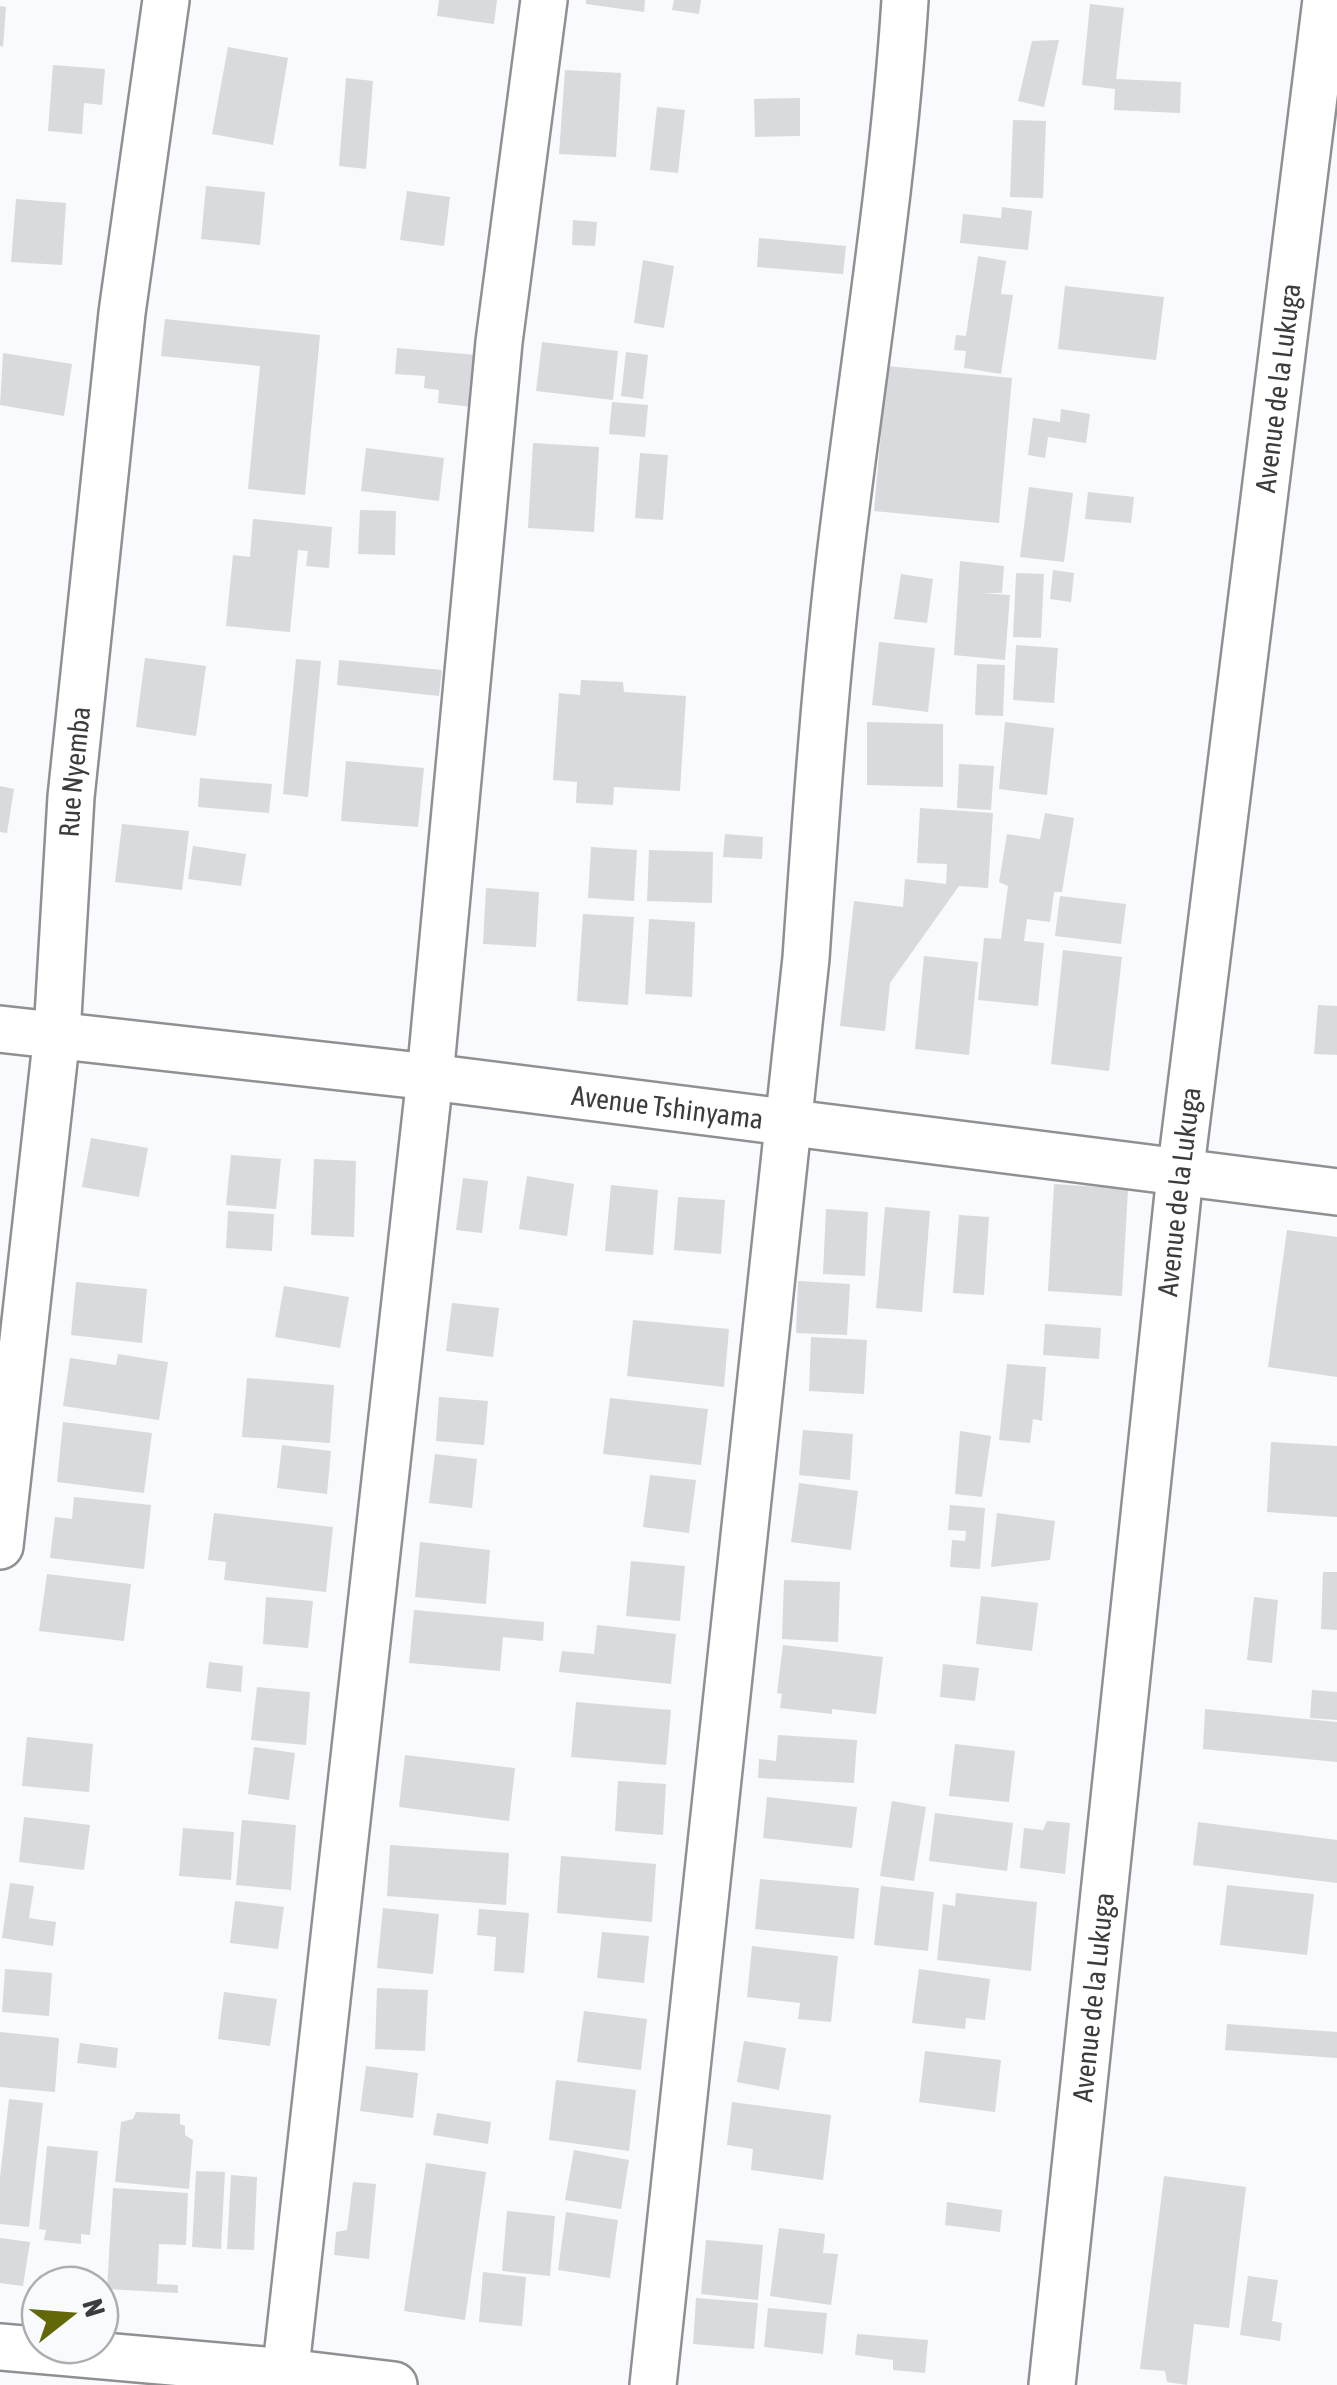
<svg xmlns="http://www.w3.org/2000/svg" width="1337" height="2385" viewBox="0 0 1337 2385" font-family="'Asap Condensed',sans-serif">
	<rect width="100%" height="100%" fill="#f8fafd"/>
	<path fill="#d9dadd" d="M439 0H497L494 24 437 16Z
		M586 0H645L644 12 586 4Z
		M674 0H701L699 14 672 10Z
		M1090 4 1124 8 1116 79 1181 82 1180 113 1114 110 1115 89 1082 85Z
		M0 6 6 7 3 47 0 46Z
		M1059 40 1044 107 1018 101 1032 41Z
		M228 47 288 58 273 145 212 134Z
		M53 65 105 69 102 105 84 103 82 134 48 131Z
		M565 70 621 73 616 157 559 154Z
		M346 78 373 81 366 169 339 166Z
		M800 98V136L755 137 754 99Z
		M657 107 685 110 678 173 650 170Z
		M1013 120 1046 121 1043 198 1010 197Z
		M206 186 265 192 260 245 201 239Z
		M407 191 450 197 444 246 400 240Z
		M16 199 66 203 62 265 11 262Z
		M1002 207 1032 211 1028 250 960 243 963 214 1001 218Z
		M573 220 597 222 595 246 572 245Z
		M759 238 846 246 843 274 757 267Z
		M978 256 1006 261 1001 294 1013 295 1001 374 964 368 966 351 954 350 956 335 966 336Z
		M643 260 674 266 664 328 634 323Z
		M1065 286 1164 297 1156 360 1058 349Z
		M165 319 320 335 305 495 248 489 260 366 161 356Z
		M542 342 618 351 613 400 536 391Z
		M397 348 477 355 472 407 438 403 439 390 424 388 425 376 395 374Z
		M626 352 648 355 643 399 621 396Z
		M3 353 72 364 64 416 0 405Z
		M887 366 1012 378 999 523 874 511Z
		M612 402 648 405 645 437 609 434Z
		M1061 409 1090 414 1086 443 1048 437 1045 458 1028 455 1033 418 1060 422Z
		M533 443 599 447 594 532 528 528Z
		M366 448 444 458 439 501 361 491Z
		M640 453 668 455 663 520 635 518Z
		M1029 487 1073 493 1064 562 1020 557Z
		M1088 492 1134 497 1131 523 1085 519Z
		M360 510 396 511 395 555 358 554Z
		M253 519 332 527 329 568 306 566 308 551 298 550 290 632 226 626 233 555 250 557Z
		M960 561 1004 566 1002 593H982L1010 595 1005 660 954 655Z
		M1053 570 1074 573 1071 602 1050 599Z
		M1016 573 1044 574 1041 638 1013 637Z
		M901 574 933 579 927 623 894 619Z
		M879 642 935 648 928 712 872 705Z
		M1016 645 1058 648 1054 703 1013 700Z
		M145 658 206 666 196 736 136 727Z
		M296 659 321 661 308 797 283 794Z
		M339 660 442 670 439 696 337 685Z
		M977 664 1005 665 1003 716 975 715Z
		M581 680 623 682 624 692 686 696 680 791 614 787 613 805 576 803 577 782 553 780 559 693 580 695Z
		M867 722 943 724V787L867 785Z
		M1005 722 1054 728 1047 795 999 789Z
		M346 761 424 768 418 827 341 821Z
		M959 764 994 766 991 810 957 808Z
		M200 778 272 784 269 813 198 807Z
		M0 786 14 789 7 833 0 832Z
		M920 808 993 813 988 888 959 886 890 983 885 1031 840 1026 854 901 903 907 905 879 946 884 947 864 917 863Z
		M1045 813 1074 818 1062 892H1054L1050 922 1027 919 1024 941 1044 943 1038 1006 978 1000 984 938 1001 939 1008 886 999 882 1007 834 1040 839Z
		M122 824 189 831 182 890 115 882Z
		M725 834 763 837 762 859 723 857Z
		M193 846 246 854 241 886 188 879Z
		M591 847 637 850 634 901 588 898Z
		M649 850 713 852 712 903 647 901Z
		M486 888 539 892 536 947 483 944Z
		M1060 896 1126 904 1121 944 1055 936Z
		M583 914 634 917 628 1005 577 1001Z
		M649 919 695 922 692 997 645 994Z
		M1063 950 1122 957 1109 1071 1051 1064Z
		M924 956 978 962 969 1055 915 1049Z
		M1318 1005 1337 1006V1055L1314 1054Z
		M91 1138 148 1148 139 1197 82 1187Z
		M231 1155 281 1159 276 1209 226 1205Z
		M314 1159 356 1161 354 1237 311 1235Z
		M527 1176 574 1184 567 1236 519 1229Z
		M463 1178 488 1181 482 1233 456 1230Z
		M1054 1184 1128 1189 1122 1296 1048 1291Z
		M611 1185 658 1190 653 1255 605 1251Z
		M678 1197 725 1200 721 1254 674 1250Z
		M885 1207 930 1211 922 1312 876 1308Z
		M826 1209 868 1212 865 1276 823 1274Z
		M228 1211 274 1214 272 1251 226 1248Z
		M959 1215 989 1217 984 1295 953 1293Z
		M1287 1230 1337 1237V1377L1268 1367Z
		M798 1281 850 1284 847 1335 796 1333Z
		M76 1282 147 1289 142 1343 71 1335Z
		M284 1286 349 1297 340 1348 275 1337Z
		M452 1303 499 1308 493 1357 446 1351Z
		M633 1320 729 1329 724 1387 627 1376Z
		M1045 1324 1101 1328 1099 1359 1043 1355Z
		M811 1337 867 1340 864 1394 809 1391Z
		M118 1354 168 1362 159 1420 63 1406 70 1358 116 1365Z
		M1007 1364 1046 1367 1042 1421 1033 1419 1030 1443 999 1440Z
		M247 1378 334 1385 330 1443 242 1437Z
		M439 1397 488 1401 484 1445 436 1441Z
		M610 1398 708 1409 701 1465 603 1454Z
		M63 1422 152 1433 144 1493 57 1482Z
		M803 1430 853 1434 850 1480 799 1475Z
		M960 1431 991 1436 982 1497 955 1494Z
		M1271 1442 1337 1446V1517L1267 1512Z
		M282 1445 331 1451 327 1494 277 1488Z
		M435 1454 477 1459 472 1508 429 1503Z
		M650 1475 696 1480 689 1533 643 1527Z
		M799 1483 858 1491 851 1550 791 1542Z
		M74 1497 151 1505 144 1569 50 1558 55 1517 72 1519Z
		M950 1505 985 1508 980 1569 950 1567 952 1540 965 1541 966 1531 948 1530Z
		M214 1513 333 1527 326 1592 224 1580 226 1562 208 1560Z
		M997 1513 1055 1521 1050 1560 991 1567Z
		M420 1542 490 1550 486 1604 415 1597Z
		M631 1561 685 1566 680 1621 626 1616Z
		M1323 1572H1337V1630L1321 1629Z
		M47 1574 131 1584 124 1641 39 1631Z
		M784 1580 840 1582 838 1642 782 1639Z
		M981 1596 1038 1603 1032 1651 976 1644Z
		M266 1597 313 1601 308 1648 263 1644Z
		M1254 1597 1278 1600 1272 1663 1247 1660Z
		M414 1610 544 1622 543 1641 503 1637 500 1671 409 1663Z
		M597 1625 676 1634 671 1684 559 1672 562 1651 594 1654Z
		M783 1645 883 1657 876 1714 832 1709V1714L780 1708 782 1694 777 1693Z
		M209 1662 243 1666 241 1692 206 1688Z
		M943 1664 979 1668 975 1701 940 1697Z
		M257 1687 310 1692 306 1745 251 1740Z
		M1312 1690 1337 1692V1720L1310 1718Z
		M576 1702 671 1710 666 1765 571 1757Z
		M1205 1709 1337 1722V1762L1203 1749Z
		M778 1735 857 1740 854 1783 758 1778 759 1759 776 1761Z
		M27 1737 93 1744 89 1792 22 1786Z
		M955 1744 1015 1751 1009 1802 949 1796Z
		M254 1747 295 1753 289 1800 248 1794Z
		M405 1755 515 1768 509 1821 399 1807Z
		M618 1781 666 1784 663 1835 615 1831Z
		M767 1797 857 1807 852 1848 763 1838Z
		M892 1801 926 1807 914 1881 880 1876Z
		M935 1813 1013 1823 1007 1871 929 1861Z
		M24 1817 90 1825 84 1870 19 1862Z
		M242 1820 296 1825 291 1890 236 1885Z
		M1047 1821 1070 1823 1065 1874 1020 1868 1024 1828 1043 1830Z
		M1198 1822 1337 1840V1883L1193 1865Z
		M183 1828 234 1832 231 1880 179 1876Z
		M390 1845 509 1853 506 1905 387 1896Z
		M561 1856 656 1864 652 1922 557 1913Z
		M760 1879 859 1888 854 1939 755 1929Z
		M10 1883 34 1886 29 1918 56 1922 53 1946 2 1938Z
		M1227 1885 1314 1894 1307 1955 1220 1945Z
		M881 1886 934 1892 928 1951 874 1945Z
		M956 1893 1037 1902 1031 1971 937 1960 943 1904 955 1906Z
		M235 1901 284 1907 278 1949 230 1943Z
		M383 1908 439 1914 433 1974 377 1968Z
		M479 1909 529 1913 524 1973 494 1971 496 1937 477 1935Z
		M602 1932 649 1936 644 1983 597 1978Z
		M752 1946 838 1956 831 2022 798 2019 800 2003 747 1997Z
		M5 1969 52 1973 49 2016 2 2012Z
		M919 1969 990 1979 985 2020 966 2018 965 2029 912 2023Z
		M377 1988 428 1990 425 2051 375 2049Z
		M224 1992 277 1999 270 2046 218 2039Z
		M584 2011 647 2019 641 2070 577 2062Z
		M1227 2024 1337 2032V2058L1225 2050Z
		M0 2032 59 2038 55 2092 0 2087Z
		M744 2041 786 2048 779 2090 737 2082Z
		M80 2043 118 2048 116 2068 77 2063Z
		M925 2051 1001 2060 995 2112 919 2102Z
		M366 2066 418 2073 413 2118 360 2111Z
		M556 2080 636 2090 629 2151 549 2140Z
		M9 2099 43 2103 29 2227 0 2224V2177Z
		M732 2102 831 2115 823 2180 751 2170 753 2149 727 2145Z
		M136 2112 180 2114V2124L185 2126V2135L193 2140 189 2189 115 2182 121 2122 133 2119Z
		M437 2113 491 2122 488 2144 433 2135Z
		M47 2146 98 2151 90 2235 81 2234V2244L44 2240 46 2230 39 2229Z
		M574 2150 629 2160 621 2209 565 2200Z
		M426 2163 486 2172 465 2320 404 2311Z
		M196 2171 225 2172 221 2249 192 2247Z
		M231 2175 257 2177 254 2250 227 2249Z
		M1164 2176 1246 2187 1229 2328 1194 2324 1187 2385 1167 2382 1165 2371 1140 2369Z
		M353 2182 376 2184 369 2259 334 2255 336 2232 347 2230Z
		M113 2188 188 2193 186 2245 159 2244 157 2284 178 2285V2293L107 2289Z
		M947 2202 1002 2210 1000 2232 945 2225Z
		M507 2211 555 2216 550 2276 502 2271Z
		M566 2212 618 2220 610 2278 558 2270Z
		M779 2228 825 2234 823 2253 838 2254 831 2305 770 2296Z
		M0 2238 30 2242 23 2286 0 2283Z
		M706 2240 763 2245 758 2300 701 2294Z
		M483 2272 526 2277 522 2326 479 2322Z
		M1248 2276 1278 2280 1272 2321 1282 2323 1280 2341 1240 2335Z
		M696 2298 758 2303 754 2349 693 2344Z
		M768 2308 827 2313 823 2354 764 2347Z
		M857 2334 928 2340 925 2373 893 2370V2360L855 2355Z"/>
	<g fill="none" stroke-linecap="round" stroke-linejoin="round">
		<defs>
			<g id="minor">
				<path id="s1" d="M0 1029 430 1077 1337 1192"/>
				<path id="s2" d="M0 1546 57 1034 71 797 122 313 166 0"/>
				<path d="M0 2347 286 2372 394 2385"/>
				<path d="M284 2385 430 1077 499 342 544 0"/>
				<path d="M653 2385 806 958C815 827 824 696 839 565 861 377 893 189 905 0"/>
				<path id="s3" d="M1052 2385 1180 1175 1326 0"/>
			</g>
		</defs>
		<use href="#minor" stroke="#8e9092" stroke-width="50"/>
		<use href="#minor" stroke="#fff" stroke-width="45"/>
	</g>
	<g text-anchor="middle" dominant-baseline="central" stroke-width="10" stroke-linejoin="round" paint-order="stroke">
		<g font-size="28" fill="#3b3c3d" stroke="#f8fafd">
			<text stroke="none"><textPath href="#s3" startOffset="2010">Avenue de la Lukuga</textPath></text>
			<text stroke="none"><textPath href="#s2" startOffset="778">Rue Nyemba</textPath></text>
			<text stroke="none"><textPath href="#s1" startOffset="672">Avenue Tshinyama</textPath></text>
			<text stroke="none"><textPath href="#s3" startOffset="1200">Avenue de la Lukuga</textPath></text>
			<text stroke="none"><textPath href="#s3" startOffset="390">Avenue de la Lukuga</textPath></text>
		</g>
	</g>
	<g transform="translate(70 2315) rotate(73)"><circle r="48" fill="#f8fafd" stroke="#acaeb0" stroke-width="2.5"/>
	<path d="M0-8L18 38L0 25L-18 38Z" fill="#626808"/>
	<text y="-15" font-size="28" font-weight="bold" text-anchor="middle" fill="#3b3c3d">N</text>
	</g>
</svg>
